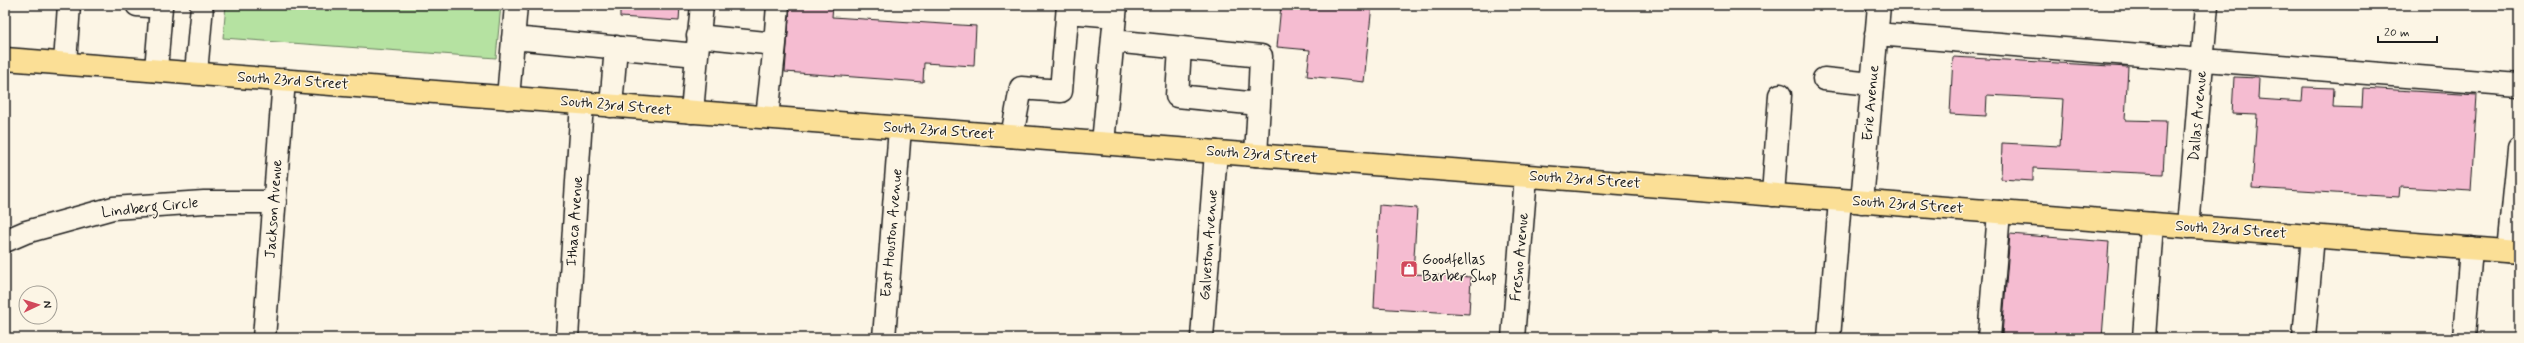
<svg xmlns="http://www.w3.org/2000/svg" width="2524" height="343" viewBox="0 0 2524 343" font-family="Mynerve,sans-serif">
	<rect width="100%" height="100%" fill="#fcf5e5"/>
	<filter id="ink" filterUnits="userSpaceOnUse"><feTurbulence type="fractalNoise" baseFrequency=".025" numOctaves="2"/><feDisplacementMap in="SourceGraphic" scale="8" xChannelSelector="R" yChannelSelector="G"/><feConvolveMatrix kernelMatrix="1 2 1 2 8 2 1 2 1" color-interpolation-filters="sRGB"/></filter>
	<g filter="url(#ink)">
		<path fill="#b5e2a1" stroke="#687f5e" d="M226 5H501L496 58 223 38Z"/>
		<path fill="#f5bcd1" stroke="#1c1c1c" d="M620 5H680L679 21 620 17Z
			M790 5H833L832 17 976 26 974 66 924 63 923 82 785 72Z
			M1281 5H1372L1364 82 1307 76 1310 50 1277 47Z
			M1953 57 2128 67 2125 120 2166 121 2163 174 2033 168V181L2001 179 2002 143 2060 146 2063 99 1987 95 1986 116 1950 114Z
			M2234 77 2259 78 2258 99 2302 102 2303 87 2334 88 2333 107 2362 108 2363 88 2477 95 2471 191 2400 187 2399 197 2252 188 2257 115 2232 114Z
			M1379 205 1417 208 1413 274 1471 277 1469 314 1374 308Z
			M2010 234 2109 242 2102 338H2040L2002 335Z"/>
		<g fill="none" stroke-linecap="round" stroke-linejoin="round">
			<defs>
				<path id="minor" d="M137 5 161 7 156 70
					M1068 12 1115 16
					M1876 34 2519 85
					M698 36 775 44 767 117
					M513 38 697 55 702 5
					M1113 41 1261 56 1259 104 1177 96 1180 48
					M775 44 778 5
					M65 63 69 5
					M196 73 202 5
					M1824 79 1872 84
					M508 98 516 5
					M611 106 616 47
					M692 112 697 55
					M1012 136 1021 88 1061 91 1068 5
					M1103 143 1116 5
					M1256 155 1259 104
					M1773 195 1780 95
					M1862 202 1879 5
					M2188 227 2207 5
					M5 241 26 232 113 208 204 202H275
					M2509 251 2519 148
					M264 338 284 80
					M567 338 582 103
					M884 338 900 128
					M1202 338 1216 152
					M1513 338 1526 176
					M1829 338 1840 200
					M1989 338 1999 212
					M2144 338 2152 224
					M2304 338 2313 236
					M2464 338 2471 248"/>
				<path id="major" d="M5 59 2519 252"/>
			</defs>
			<use href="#minor" stroke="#1c1c1c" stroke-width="25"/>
			<use href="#major" stroke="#1c1c1c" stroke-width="25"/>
			<use href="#minor" stroke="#fcf5e5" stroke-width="22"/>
			<use href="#major" stroke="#fbdf96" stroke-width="22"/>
		</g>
	</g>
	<defs>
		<symbol id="shop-square" viewBox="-11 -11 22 22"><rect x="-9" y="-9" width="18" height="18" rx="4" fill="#d1495b" stroke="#fcf5e5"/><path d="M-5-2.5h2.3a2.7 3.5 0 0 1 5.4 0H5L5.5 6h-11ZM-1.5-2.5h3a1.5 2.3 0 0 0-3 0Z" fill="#fff"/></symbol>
	</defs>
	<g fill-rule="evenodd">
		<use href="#shop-square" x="1399" y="259" width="20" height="20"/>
	</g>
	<g text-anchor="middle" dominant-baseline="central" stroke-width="3" stroke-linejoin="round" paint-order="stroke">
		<g font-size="15" fill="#1c1c1c" stroke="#fcf5e5">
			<text transform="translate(293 81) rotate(4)">South 23rd Street</text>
			<text transform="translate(1871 103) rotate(-85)">Erie Avenue</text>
			<text transform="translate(616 106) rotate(5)">South 23rd Street</text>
			<text transform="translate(2198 116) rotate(-85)">Dallas Avenue</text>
			<text transform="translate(939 131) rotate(4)">South 23rd Street</text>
			<text transform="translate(1262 155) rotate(4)">South 23rd Street</text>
			<text transform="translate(1585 180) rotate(4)">South 23rd Street</text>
			<text transform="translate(1908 205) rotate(4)">South 23rd Street</text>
			<text transform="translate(150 208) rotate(-6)">Lindberg Circle</text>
			<text transform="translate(274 209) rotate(-86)">Jackson Avenue</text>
			<text transform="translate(575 221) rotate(-86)">Ithaca Avenue</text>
			<text transform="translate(2231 230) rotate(4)">South 23rd Street</text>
			<text transform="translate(892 233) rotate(-85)">East Houston Avenue</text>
			<text transform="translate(1209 245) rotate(-86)">Galveston Avenue</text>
			<text transform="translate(1520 257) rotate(-85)">Fresno Avenue</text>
		</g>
		<g font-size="15" fill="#1c1c1c" stroke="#fcf5e5" text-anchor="start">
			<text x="1422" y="260">Goodfellas<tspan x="1422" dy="17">Barber Shop</tspan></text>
		</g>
	</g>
	<rect width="2524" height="343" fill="none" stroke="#fcf5e5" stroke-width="20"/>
	<rect x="10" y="10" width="2504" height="323" fill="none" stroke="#1c1c1c" stroke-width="1.5" filter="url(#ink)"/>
	<g transform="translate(38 305) rotate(86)"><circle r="19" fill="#fcf5e5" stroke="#a29e95"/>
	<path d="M0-3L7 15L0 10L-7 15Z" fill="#d1495b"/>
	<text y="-6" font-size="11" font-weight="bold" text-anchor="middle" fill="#1c1c1c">N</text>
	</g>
	<path d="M2378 36v6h59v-6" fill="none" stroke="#1c1c1c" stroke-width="2"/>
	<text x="2384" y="36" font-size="12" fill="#1c1c1c" stroke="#fcf5e5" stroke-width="3" paint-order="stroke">20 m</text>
</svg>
